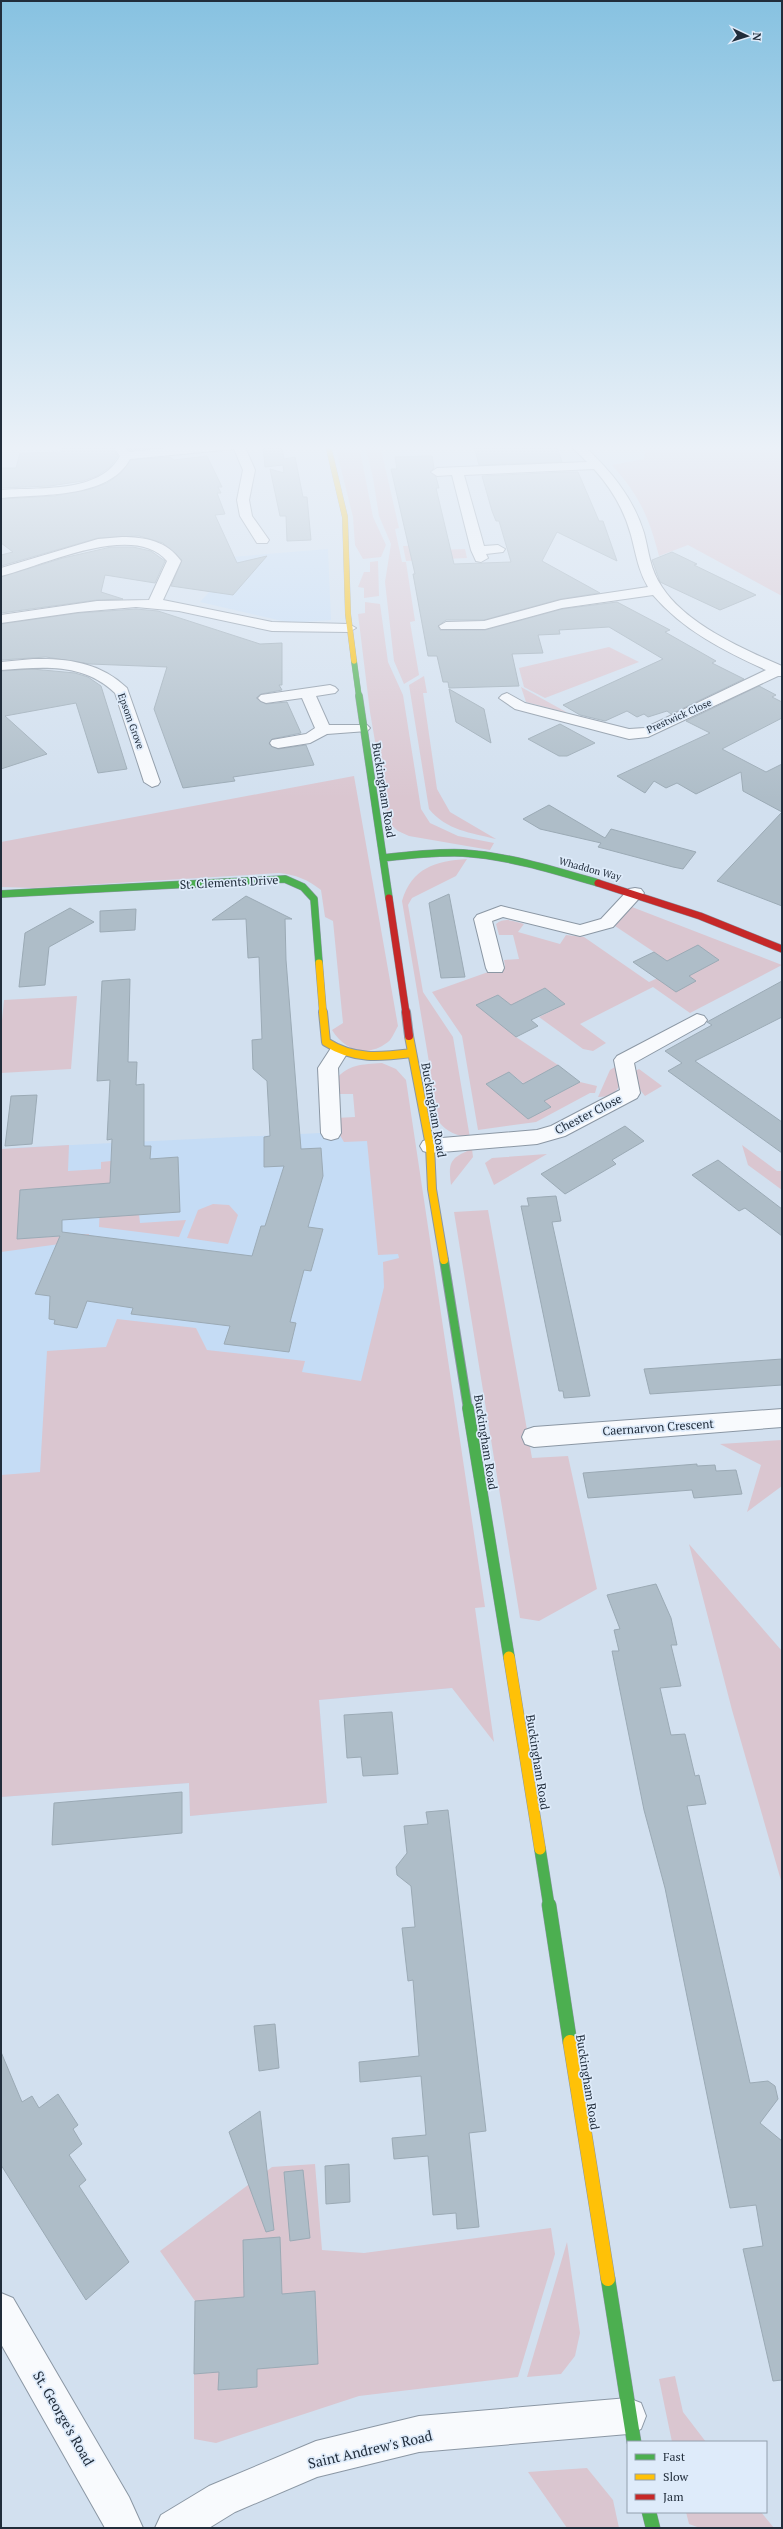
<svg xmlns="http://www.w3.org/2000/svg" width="783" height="2529" viewBox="0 0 783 2529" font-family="'PT Serif',serif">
	<rect width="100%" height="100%" fill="#d2e0ef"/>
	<path fill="#c5dcf5" d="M328 549 331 620 291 623 200 602 225 575 219 558Z
		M382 1130 416 1389 452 1688 319 1700 327 1803 190 1816 189 1783 1 1797V1246L10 1148Z"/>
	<path fill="#dac6d0" d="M335 445H359L373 517 386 545 381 557 363 559 355 545 353 517Z
		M365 445H380L399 528 395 529 402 562H406L415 621 410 622 419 675 404 684 394 661 385 582 391 544 379 516 373 478Z
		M647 445H782V596L688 545 659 556C649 517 639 495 612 465L644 459Z
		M436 545 438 550 465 549 467 558 406 561 403 546Z
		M378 561 379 596 364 598V588L358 587 364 572H370V562Z
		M365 602 380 604 388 662 403 695 421 809 430 823 458 836 494 843 490 850 409 836 398 831 389 823 370 712 358 614 365 613Z
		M609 647 639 662 545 698 524 687 519 668Z
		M424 676 427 693H423L437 789 450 812 496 839C471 833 446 830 429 809L409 685Z
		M521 687 568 713 526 702Z
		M354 776 398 1026C395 1031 392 1039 388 1042 367 1058 345 1051 332 1030L343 1023 333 921 325 917 321 890C307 879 296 875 279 873L34 888 1 887V842Z
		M467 859 456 876 412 898 408 905 423 992 453 1037 470 1138C456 1135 448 1133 439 1122L402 901C412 868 435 861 467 859Z
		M632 907 782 965 690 1013 653 987 580 1024 606 1043 593 1051 583 1049 539 1017 565 1004 545 988 519 1001 515 1008 498 995 477 1005 516 1037 558 1065 532 1079 528 1087 509 1072 487 1084 528 1119 551 1107 534 1093 542 1088 554 1096 580 1082 597 1086 595 1093H590L536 1122 478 1130 462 1036 432 992 505 966 504 960 519 959 513 935H499L496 924C505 917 514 921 524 924L518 932 560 944 566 935 584 937 649 982 678 969 696 972 719 960 698 945 672 964 615 926Z
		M77 996 71 1069 1 1073V1030L4 1000Z
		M382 1063 396 1069 406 1080 485 1607 475 1608 494 1742 452 1688 319 1700 327 1803 190 1816 189 1783 1 1797V1475L40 1472 47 1351 106 1347 117 1319 196 1328 207 1350 305 1361 302 1372 361 1381 384 1287 383 1262 399 1258 398 1254 378 1255 367 1141 344 1142 338 1132 336 1118 355 1117 353 1094H335V1080C350 1063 361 1065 382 1063Z
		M615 1067 620 1084C616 1094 609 1097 598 1097L610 1070Z
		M639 1069 662 1086 645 1096 636 1085 633 1072Z
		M69 1145 68 1171 101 1169V1162L111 1161 110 1193 91 1185 21 1190 17 1239 89 1234V1240L1 1252V1149Z
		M742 1145 777 1171H782V1190L748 1165Z
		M472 1149 473 1157 451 1185C448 1162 450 1158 472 1149Z
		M547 1154 494 1185 485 1163 492 1158Z
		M100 1201 139 1215 140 1223 186 1220 179 1237 99 1227Z
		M213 1204 229 1205 238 1215 228 1244 187 1238 198 1210Z
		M488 1210 532 1458 568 1456 597 1589 539 1621 520 1618 454 1212Z
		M782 1440V1486L747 1512 761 1465 720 1444Z
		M689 1544 782 1651V1884L732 1710Z
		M315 2164 322 2250 364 2253 551 2228 555 2254 518 2377 359 2396 216 2443 194 2439V2374L219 2372V2390L257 2387V2369L318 2363 315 2292 195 2301 160 2251 272 2167Z
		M567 2242 580 2333 575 2356 561 2374 527 2377Z
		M675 2376 683 2412 706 2442H672L659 2379Z
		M587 2468 613 2500 619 2528H567L528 2472Z
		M686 2512H761L774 2528H700L689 2524Z"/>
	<path fill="#aebdc8" stroke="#9baab5" d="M65 445H111L118 456 110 467 97 476 83 481 50 486 1 488V468H16L20 453 63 452 62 448H66Z
		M126 445H165L166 447 130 450Z
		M263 445H281L284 459 295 457 303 497H307L311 540 287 541 286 516H280L270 469 284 473 283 465 265 467Z
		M556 445 562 462 479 465 474 446Z
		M207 456 222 487H218L221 493H217L225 514 215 515 237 563 267 556 233 595 171 586 182 560 163 543 139 536 98 538 1 566V555L13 552 1 543V499L54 496 91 489 107 483 121 473 131 460 170 457 174 460Z
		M432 456 434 468 430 472 436 477 439 488H436L454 564 511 562 499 521H496L492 511 482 476 566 472H578L599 521H603L617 561 557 532 542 561 600 593 561 599 484 620H446L438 626 440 630H485L562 609 617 602 670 630 665 632 716 661 712 663 744 679 671 714 667 711 648 717 644 714 637 717 627 711 605 721 580 715 563 705 663 659 609 627 559 630 560 634 538 635 543 653 512 654 519 686 449 688 448 682H443L437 656H428L413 574H415L391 469H397L395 457Z
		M111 547H133L151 551 165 561 155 583 105 575 101 592 123 599 97 600 1 613V577L63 558Z
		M672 552 697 564 694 565 756 595 720 610 660 582 652 560Z
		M136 609 158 611 260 644 282 643V685H279L282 690 261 694 256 698 266 704 287 702 301 733 272 739 269 744 278 749 306 745 314 765 233 777 235 781 183 788 154 709 167 667 90 664 46 657 1 660V624L78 613Z
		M32 669 75 673 88 677 101 686 127 769 98 773 76 703 5 716 47 754 1 769V671Z
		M759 686 776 695 772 697 782 702V718L722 749 766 772 782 764V812L743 791 741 772 696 794 677 783 666 788 654 781 645 793 617 776 710 733 686 721Z
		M449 689 484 709 491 743 456 722Z
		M560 724 595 743 567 756H559L528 739Z
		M549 805 605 838 611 829 696 852 683 869 673 867 598 847 601 843 540 829 523 819Z
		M782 812V906L717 881Z
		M449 894 465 977 441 978 429 903Z
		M246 896 292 919H285L286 960 301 1149 321 1148 323 1176 308 1227 323 1229 311 1271 304 1270 290 1322 296 1323 289 1352 224 1344 230 1326 131 1314 133 1308 87 1301 77 1328 54 1324 55 1320 49 1319 50 1296 35 1294 60 1236 17 1239 20 1190 110 1183 112 1139 107 1140 110 1080 97 1081 102 981 130 979 128 1062H137L136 1085 144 1084V1146H151L150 1159 178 1157 180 1212 62 1220V1232L252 1256 261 1226H265L284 1166 264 1167V1137L270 1136 267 1081 253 1069 252 1040 262 1039 259 957 248 958 246 919 212 920Z
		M70 908 94 922 49 947 45 985 19 987 25 933Z
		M136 909 135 930 100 932V911Z
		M698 945 719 960 689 976 696 981 676 992 633 962 654 952 667 961Z
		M782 981V1017L695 1061 782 1122V1153L668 1071 682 1063 665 1051 712 1025 707 1022Z
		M545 988 565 1004 531 1020 538 1026 516 1037 476 1005 498 995 511 1005Z
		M558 1065 580 1082 544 1101 551 1107 528 1119 486 1084 509 1072 523 1084Z
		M37 1095 32 1144 5 1146 11 1096Z
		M625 1126 644 1141 612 1160 616 1164 565 1194 541 1174Z
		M718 1160 782 1209V1236L745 1208 739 1211 692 1175Z
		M556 1196 561 1221 552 1222 590 1396 564 1398 563 1391H559L521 1206H529L527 1198Z
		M782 1359V1385L650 1394 644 1369Z
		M697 1464V1466L715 1465 716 1471 736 1470 742 1494 694 1498 692 1490 588 1498 583 1473Z
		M656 1584 671 1618 677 1645H671L681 1686 660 1688 671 1735 685 1734 695 1776 699 1775 706 1804 687 1806 750 2083 768 2081 775 2086 778 2099 760 2123 782 2141V2380L773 2381 743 2249 763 2246 756 2205 730 2208 665 1888 644 1810 612 1651H619L614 1630 620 1629 607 1595Z
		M392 1712 398 1774 363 1776 361 1757 347 1758 344 1715Z
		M182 1792V1833L52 1845 54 1803Z
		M448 1810 486 2131 469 2133 479 2227 457 2229 456 2213 433 2215 428 2156 394 2159 392 2138 426 2135 421 2076 360 2082 359 2062 419 2056 413 1980 408 1981 402 1928 415 1927 411 1886 397 1875 396 1867 407 1853 404 1826 428 1824 426 1812Z
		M275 2024 279 2068 259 2071 254 2026Z
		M1 2052 22 2102 32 2096 39 2108 58 2094 78 2125 73 2129 82 2144 69 2155 86 2180 79 2186 129 2262 86 2300 1 2165Z
		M260 2111 274 2230 266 2232 229 2132Z
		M349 2164 350 2202 326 2204 325 2166Z
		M303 2170 310 2238 290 2241 284 2172Z
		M280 2237 282 2294 315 2291 318 2364 257 2369V2387L218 2390 219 2372 194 2374 195 2301 244 2297 243 2240Z"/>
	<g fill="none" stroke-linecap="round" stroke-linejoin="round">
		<defs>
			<path id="street" d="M112 445H124L129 452 197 445H244L255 470 249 500 252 516 269 540 267 543H257L240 516 237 500 243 470 234 449 130 459C109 499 40 494 1 498V490C38 487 100 494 120 456Z
				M570 445H583C610 470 633 497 644 533 649 552 650 570 662 587 686 624 743 649 782 666V676H778L648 737 629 739 515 709 499 698 502 695 507 693 525 703 629 729 645 728 766 670C724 651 683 630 653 595L562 608 485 629H441L439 626 446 622 484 621 561 600 648 587C638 570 636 554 631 535 624 509 611 488 594 469L464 475 484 546 498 545 505 549 503 552 486 554 488 558 481 562 476 561 471 550 452 475 437 476 431 472 437 468 587 462Z
				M122 537C145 537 167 541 181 561L163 600 272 622 349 624 356 628 349 632 272 631 179 611 136 607 78 612 1 623V615L97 601 149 600 167 561C134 521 42 566 1 576V568L98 539Z
				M33 659C69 658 101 663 127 688L160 782 158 785 152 787 144 782 115 693C83 662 42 667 1 670V662Z
				M330 685 335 687 338 690 335 693 316 696 329 725H367L370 728 367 731 327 734 310 743 278 748 272 746 270 743 272 740 306 734 315 728 302 698 266 703 261 701 258 698 261 695Z
				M635 888 641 889 644 893 613 927 580 936 503 917 492 921 504 968 502 972H488L486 968 474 919 477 915 501 906 580 925 601 919 629 889Z
				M697 1014 704 1016 707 1020 704 1024 634 1063 640 1093 637 1098 565 1136 537 1144 430 1153 423 1151 420 1146 423 1141 430 1139 537 1130 551 1126 620 1090 614 1060 617 1056Z
				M338 1046 345 1048 348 1052 338 1068 341 1133 338 1138 331 1140 324 1138 321 1133 318 1068 331 1048Z
				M782 1409V1427L534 1447 525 1444 522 1437 525 1430 534 1427Z
				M1 2293 13 2298 129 2497 143 2528H105L1 2344Z
				M628 2398 641 2403 646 2416 641 2429 628 2434 419 2452 317 2477 235 2512 209 2528H155L161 2515 209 2486 316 2441 419 2416Z"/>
			<path id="fast-far4" d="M354 661 359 697"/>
			<path id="fast-far3" d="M359 696 389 898
				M383 858C409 855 436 852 463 853 509 856 554 870 598 883
				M1 894 285 879 303 887 314 899 319 963"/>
			<path id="fast-far2" d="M444 1260 468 1409"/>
			<path id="fast-far1" d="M468 1408 509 1657
				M540 1849 549 1906"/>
			<path id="fast" d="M549 1905 570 2042
				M608 2279 634 2442
				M649 2512 653 2528"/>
			<path id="slow-far4" d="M328 445 345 517 348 614 354 661"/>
			<path id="slow-far3" d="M319 963 323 1013"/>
			<path id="slow-far2" d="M323 1012 326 1042C354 1060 380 1057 412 1053
				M409 1036 430 1146 432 1189 444 1260"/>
			<path id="slow-far1" d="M509 1657 540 1849"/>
			<path id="slow" d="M570 2042 608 2279"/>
			<path id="jam-far1" d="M598 883 700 916 782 949
				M389 898 406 1013"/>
			<path id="jam" d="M406 1012 409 1036"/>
		</defs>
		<use href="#street" stroke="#8b97a4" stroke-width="2"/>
		<use href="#fast-far4" stroke="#8b97a4" stroke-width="6"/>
		<use href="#fast-far3" stroke="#8b97a4" stroke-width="8"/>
		<use href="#fast-far2" stroke="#8b97a4" stroke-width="10"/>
		<use href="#fast-far1" stroke="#8b97a4" stroke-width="12"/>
		<use href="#fast" stroke="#8b97a4" stroke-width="15"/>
		<use href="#slow-far4" stroke="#8b97a4" stroke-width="6"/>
		<use href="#slow-far3" stroke="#8b97a4" stroke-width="8"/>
		<use href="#slow-far2" stroke="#8b97a4" stroke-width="10"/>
		<use href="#slow-far1" stroke="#8b97a4" stroke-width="12"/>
		<use href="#slow" stroke="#8b97a4" stroke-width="15"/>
		<use href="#jam-far1" stroke="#8b97a4" stroke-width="8"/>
		<use href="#jam" stroke="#8b97a4" stroke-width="10"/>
		<use href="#street" fill="#f8fafd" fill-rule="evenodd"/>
		<use href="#fast-far4" stroke="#4caf50" stroke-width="5.5"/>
		<use href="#fast-far3" stroke="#4caf50" stroke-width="7"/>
		<use href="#fast-far2" stroke="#4caf50" stroke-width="8"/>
		<use href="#fast-far1" stroke="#4caf50" stroke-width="11"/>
		<use href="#fast" stroke="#4caf50" stroke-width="14"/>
		<use href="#slow-far4" stroke="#ffc107" stroke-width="5.5"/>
		<use href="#slow-far3" stroke="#ffc107" stroke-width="7"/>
		<use href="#slow-far2" stroke="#ffc107" stroke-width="8"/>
		<use href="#slow-far1" stroke="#ffc107" stroke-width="11"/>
		<use href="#slow" stroke="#ffc107" stroke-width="14"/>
		<use href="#jam-far1" stroke="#c62828" stroke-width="7"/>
		<use href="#jam" stroke="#c62828" stroke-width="8"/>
	</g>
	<linearGradient id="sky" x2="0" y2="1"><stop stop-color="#87c2e1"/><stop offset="0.56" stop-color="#ebf1f8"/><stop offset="1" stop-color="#ebf1f8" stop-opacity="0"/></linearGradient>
	<rect width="783" height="799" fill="url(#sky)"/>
	<g text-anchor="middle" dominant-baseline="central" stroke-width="3.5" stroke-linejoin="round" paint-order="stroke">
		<g font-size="10" fill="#212d3b" stroke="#deebfa">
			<text transform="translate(679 716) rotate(-24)">Prestwick Close</text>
			<text transform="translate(131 721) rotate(70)">Epsom Grove</text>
			<text transform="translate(590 869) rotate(15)">Whaddon Way</text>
		</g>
		<g font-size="12" fill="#212d3b" stroke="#deebfa">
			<text transform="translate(384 790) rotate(81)">Buckingham Road</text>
			<text transform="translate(229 882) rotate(-3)">St. Clements Drive</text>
			<text transform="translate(434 1110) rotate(80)">Buckingham Road</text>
			<text transform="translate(588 1114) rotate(-27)">Chester Close</text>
			<text transform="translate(658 1427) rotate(-4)">Caernarvon Crescent</text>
			<text transform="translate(486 1442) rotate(81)">Buckingham Road</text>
			<text transform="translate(538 1762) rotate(81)">Buckingham Road</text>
			<text transform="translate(588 2082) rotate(81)">Buckingham Road</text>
		</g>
		<g font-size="14" fill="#212d3b" stroke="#deebfa">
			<text transform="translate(64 2418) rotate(60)">St. George's Road</text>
			<text transform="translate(370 2449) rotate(-13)">Saint Andrew's Road</text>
		</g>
	</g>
	<rect width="783" height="2529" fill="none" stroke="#212d3b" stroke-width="4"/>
	<rect x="627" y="2441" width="140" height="72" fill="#deebfa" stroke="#929fae"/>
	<rect x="635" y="2454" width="20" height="6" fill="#4caf50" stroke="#929fae"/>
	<text x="663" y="2461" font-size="12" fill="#212d3b">Fast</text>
	<rect x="635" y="2474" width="20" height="6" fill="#ffc107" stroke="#929fae"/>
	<text x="663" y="2481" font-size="12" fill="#212d3b">Slow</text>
	<rect x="635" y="2494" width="20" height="6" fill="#c62828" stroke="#929fae"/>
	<text x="663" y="2501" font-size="12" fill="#212d3b">Jam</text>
	<g transform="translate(747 36) rotate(94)" stroke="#deebfa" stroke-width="3" paint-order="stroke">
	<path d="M0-3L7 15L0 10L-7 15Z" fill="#212d3b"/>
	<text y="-6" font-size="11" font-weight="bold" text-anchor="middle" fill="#212d3b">N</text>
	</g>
</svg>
